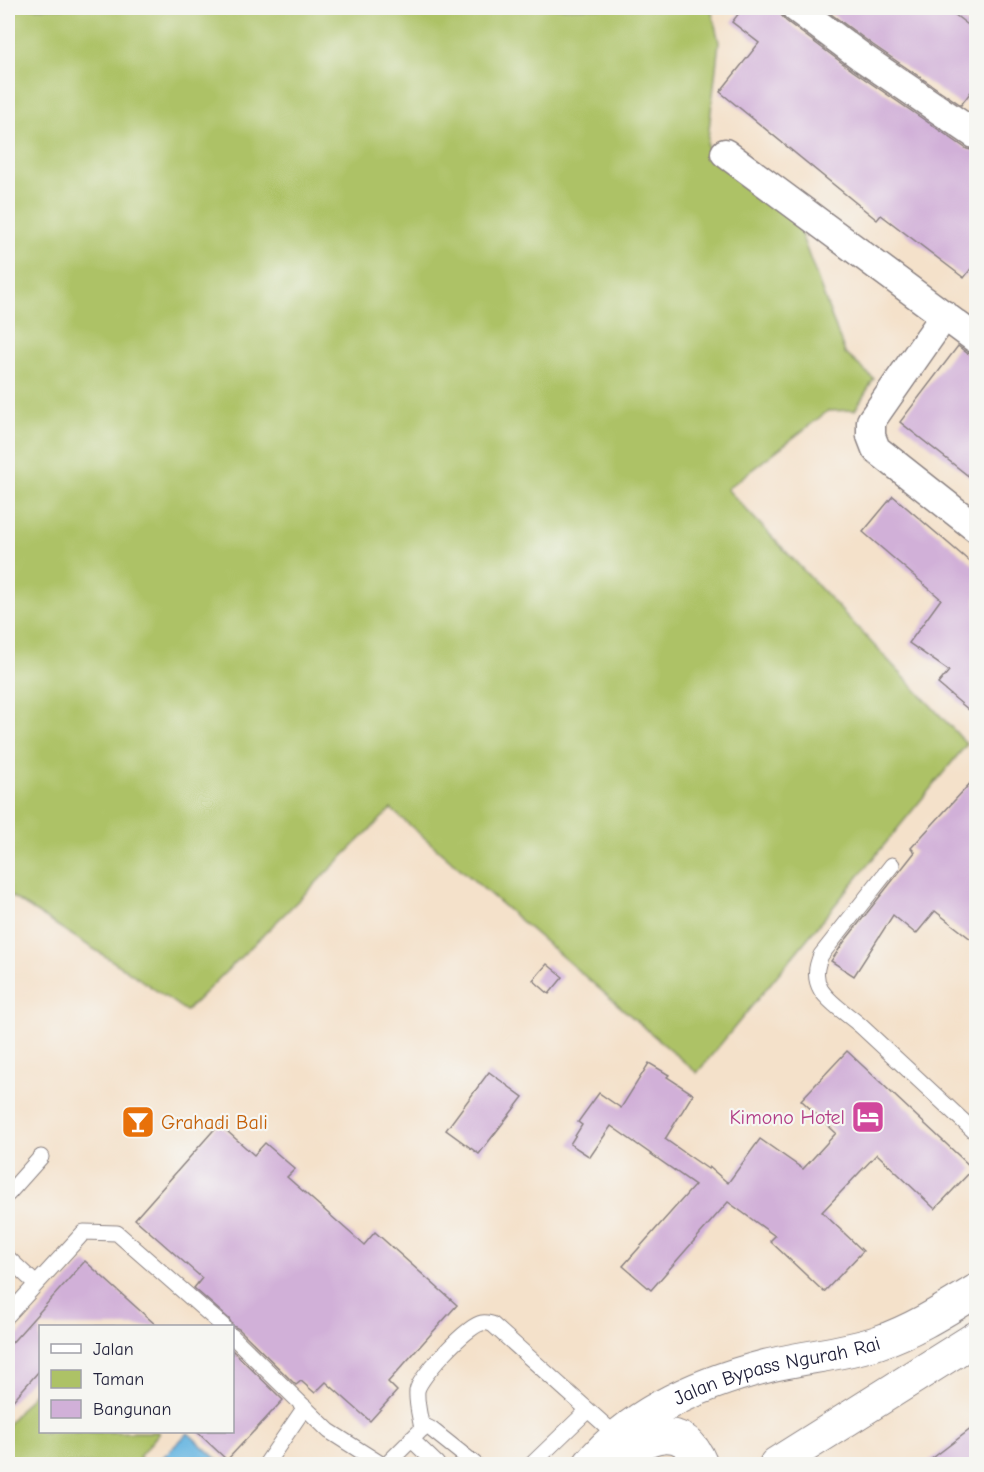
<svg xmlns="http://www.w3.org/2000/svg" width="984" height="1472" viewBox="0 0 984 1472" font-family="'Comic Neue',sans-serif">
	<rect width="100%" height="100%" fill="#f6f6f2"/>
	<filter id="ink" filterUnits="userSpaceOnUse"><feTurbulence type="fractalNoise" baseFrequency=".0167" numOctaves="2"/><feDisplacementMap in="SourceGraphic" scale="12" xChannelSelector="R" yChannelSelector="G"/><feConvolveMatrix kernelMatrix="1 2 1 2 8 2 1 2 1" color-interpolation-filters="sRGB"/></filter>
	<filter id="wash" filterUnits="userSpaceOnUse"><feTurbulence type="fractalNoise" baseFrequency=".008" numOctaves="4" result="noise"/><feDisplacementMap in="SourceGraphic" scale="24" xChannelSelector="R" yChannelSelector="G"/><feGaussianBlur stdDeviation="1.35" result="paint"/><feColorMatrix in="noise" values="0 0 0 0 0 0 0 0 0 0 0 0 0 0 0 0 0 1.4 0 .05"/><feComposite in="paint" operator="in"/></filter>
	<g filter="url(#wash)">
		<rect width="100%" height="100%" fill="#f4e1ca"/>
		<path fill="#adc266" stroke="#687250" stroke-width="1.5" d="M8 8H711L719 42 707 147 798 226 845 353 874 379 855 410 828 411 727 489 967 744 697 1073 391 809 186 1011 122 967 8 894Z
			M40 1386V1432H158L159 1433 139 1457 147 1464H8V1424Z"/>
		<path fill="#67b6e1" stroke="#446c8e" stroke-width="1.5" d="M188 1433 222 1464H160L158 1462Z"/>
		<g id="blocks">
			<path fill="#d1b0d8" d="M743 8H780L781 15 786 21 853 71 967 149 976 151V262L964 278 881 215 877 220 720 92 759 43 732 22Z
				M823 8H946L976 31V85L961 105 873 45Z
				M958 346 967 353 976 355V482L900 422Z
				M893 496 976 567V716L938 684 949 671 909 643 941 599 863 532Z
				M976 777V943L935 911 916 934 893 915 854 976 831 961 844 942 915 852 911 848Z
				M547 964 563 977 549 994 533 980Z
				M847 1051 973 1169 935 1209 877 1154 822 1212 863 1251 824 1292 770 1241 775 1236 728 1202 651 1290 623 1266 695 1185 611 1126 590 1157 570 1144 582 1125 578 1122 599 1093 621 1108 649 1063 669 1075 667 1077 693 1094 665 1139 708 1169 709 1167 728 1183 760 1139 803 1169 836 1133 801 1100Z
				M489 1072 523 1097 479 1154 446 1130Z
				M219 1124 254 1155 265 1143 295 1169 287 1177 364 1245 375 1232 457 1305 388 1382 397 1391 370 1421 326 1382 315 1393 301 1381 296 1385 239 1329 233 1326 229 1319 194 1288 202 1278 135 1219Z
				M85 1261 157 1326H40V1370L8 1406V1347Z
				M232 1350 283 1400 227 1460 196 1431H232Z
				M976 1425V1464H925Z"/>
		</g>
	</g>
	<g filter="url(#ink)">
		<use href="#blocks" fill-opacity="0" stroke="#8b8282" stroke-width="1.5"/>
		<g fill="none" stroke-linecap="round" stroke-linejoin="round">
			<defs>
				<path id="lane" d="M892 865 821 955C816 967 814 978 821 990 831 1005 849 1015 862 1027 900 1062 938 1098 976 1133
					M8 1194 41 1157
					M8 1258 36 1284
					M8 1315 84 1232 117 1233 223 1326
					M232 1336 329 1431 381 1464
					M422 1429C420 1417 416 1403 417 1391 419 1377 468 1325 482 1323 485 1322 488 1323 492 1324L616 1435
					M411 1439 437 1464
					M266 1464 305 1407
					M387 1464 425 1426 431 1429 475 1464
					M532 1464 587 1411"/>
				<path id="street" d="M796 8 863 58 976 135
					M725 153 976 339
					M945 315 871 421V436L876 449 976 528"/>
				<g id="highway">
					<path d="M615 1456C647 1438 682 1418 701 1464"/>
					<path id="s1" d="M590 1464C634 1411 701 1383 767 1366 804 1357 843 1354 879 1342 914 1330 945 1310 976 1291"/>
					<path d="M776 1464 976 1338"/>
				</g>
			</defs>
			<use href="#lane" stroke="#8b8282" stroke-width="17"/>
			<use href="#street" stroke="#8b8282" stroke-width="31"/>
			<use href="#highway" stroke="#8b8282" stroke-width="35"/>
			<use href="#lane" stroke="#fff" stroke-width="15"/>
			<use href="#street" stroke="#fff" stroke-width="28"/>
			<use href="#highway" stroke="#fff" stroke-width="33"/>
		</g>
	</g>
	<defs>
		<symbol id="hotel-square" viewBox="-11 -11 22 22"><rect x="-9" y="-9" width="18" height="18" rx="4" fill="#d1479c" stroke="#f6f6f2"/><path d="M-6-4.5h1.5V1H6V5H4.5V3h-9V5H-6ZM-4 0a1.8 1.8 0 1 1 3.6 0ZM.5 0V-2.5h3Q6-2.5 6 0Z" fill="#fff"/></symbol>
		<symbol id="bar-square" viewBox="-11 -11 22 22"><rect x="-9" y="-9" width="18" height="18" rx="4" fill="#e8710a" stroke="#f6f6f2"/><path d="M-6-5H6L.8 .8V4.5H3.5V6h-7V4.5H-.8V.8Z" fill="#fff"/></symbol>
	</defs>
	<g fill-rule="evenodd">
		<use href="#hotel-square" x="849" y="1098" width="38" height="38"/>
		<use href="#bar-square" x="119" y="1103" width="38" height="38"/>
	</g>
	<g text-anchor="middle" dominant-baseline="central" stroke-width="4.5" stroke-linejoin="round" paint-order="stroke">
		<g font-size="20" fill="#b23c85" stroke="#f6f6f2" text-anchor="end">
			<text x="845" y="1117">Kimono Hotel</text>
		</g>
		<g font-size="20" fill="#c56008" stroke="#f6f6f2" text-anchor="start">
			<text x="161" y="1122">Grahadi Bali</text>
		</g>
		<g font-size="20" fill="#22223b" stroke="#f6f6f2">
			<text stroke="none"><textPath href="#s1" startOffset="214">Jalan Bypass Ngurah Rai</textPath></text>
		</g>
	</g>
	<rect width="984" height="1472" fill="none" stroke="#f6f6f2" stroke-width="30"/>
	<rect x="39" y="1325" width="195" height="108" fill="#f6f6f2" stroke="#a1a1a9" stroke-width="1.5"/>
	<rect x="51" y="1344" width="30" height="9" fill="#ffffff" stroke="#a1a1a9" stroke-width="1.5"/>
	<text x="93" y="1355" font-size="18" fill="#22223b">Jalan</text>
	<rect x="51" y="1370" width="30" height="18" fill="#adc266" stroke="#a1a1a9" stroke-width="1.5"/>
	<text x="93" y="1385" font-size="18" fill="#22223b">Taman</text>
	<rect x="51" y="1400" width="30" height="18" fill="#d1b0d8" stroke="#a1a1a9" stroke-width="1.5"/>
	<text x="93" y="1415" font-size="18" fill="#22223b">Bangunan</text>
</svg>
